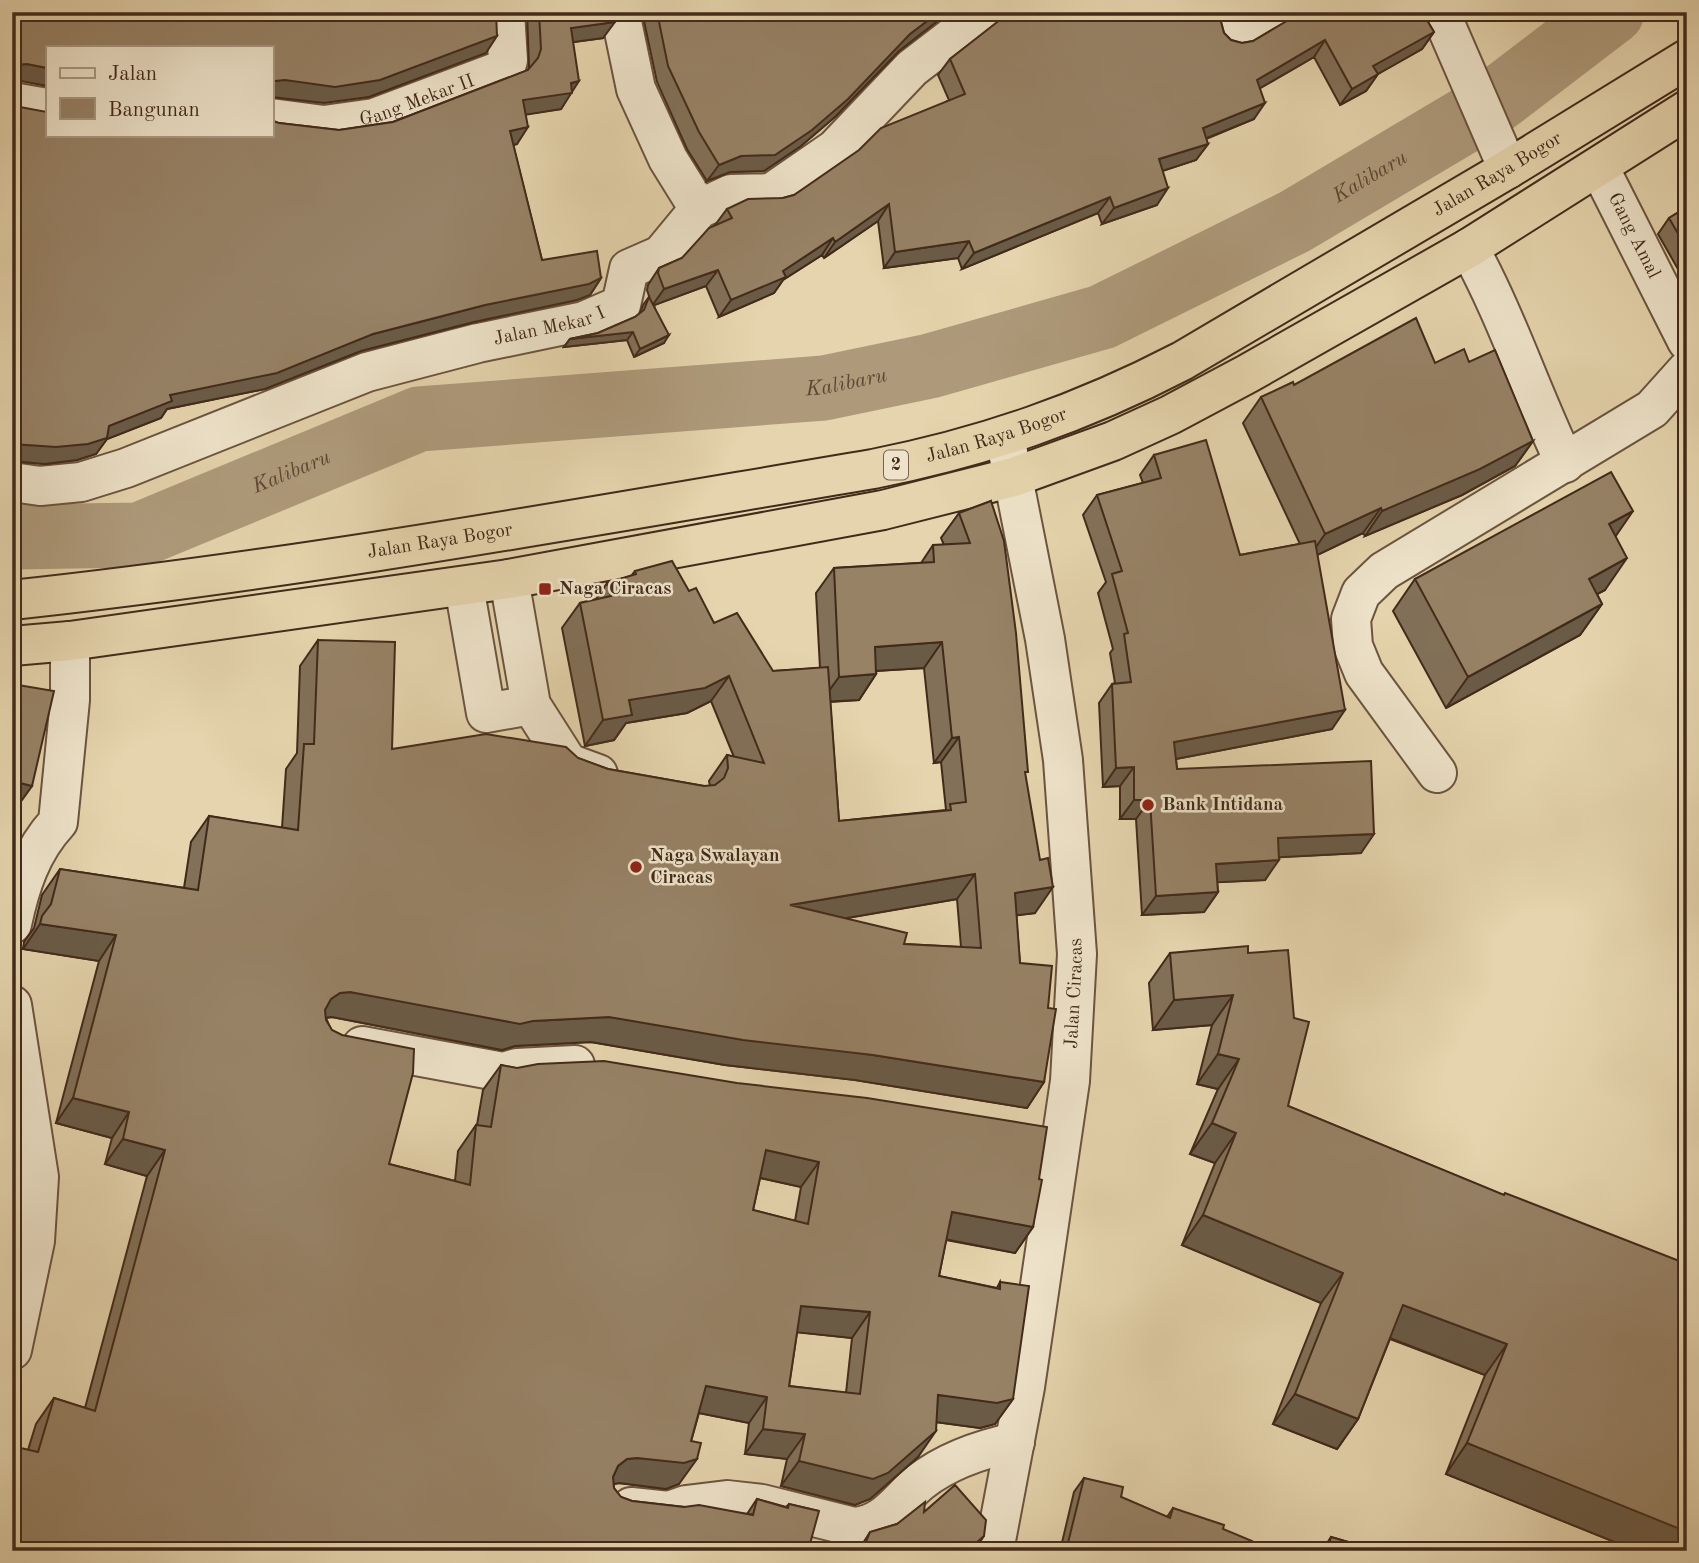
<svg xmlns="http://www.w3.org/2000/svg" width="1699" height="1563" viewBox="0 0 1699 1563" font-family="'Old Standard TT',serif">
	<rect width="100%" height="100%" fill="#e5d4ad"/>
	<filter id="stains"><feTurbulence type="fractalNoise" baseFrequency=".00286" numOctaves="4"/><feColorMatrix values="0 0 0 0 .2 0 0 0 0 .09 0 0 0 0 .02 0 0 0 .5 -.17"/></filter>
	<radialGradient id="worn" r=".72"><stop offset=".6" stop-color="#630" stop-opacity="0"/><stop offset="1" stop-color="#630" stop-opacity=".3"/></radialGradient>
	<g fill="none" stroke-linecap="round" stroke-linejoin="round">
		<path stroke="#ae9a7b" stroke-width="65" id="s1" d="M12 537 139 535 419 419 824 388 930 366 1102 317 1294 222 1486 108 1612 12"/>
		<defs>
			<g id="minor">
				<path d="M620 12 636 89 668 159 699 209"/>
				<path d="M1440 12 1508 169"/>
				<path d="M1231 38 1277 12"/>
				<path d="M12 102 47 108"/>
				<path id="s2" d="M271 118 324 125 374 118 499 71 506 67 508 60 505 12"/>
				<path id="s3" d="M1599 167 1687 341"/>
				<path d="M1469 248C1507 317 1531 392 1565 463"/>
				<path id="s4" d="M12 482 40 486 81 482 126 468 367 372 478 343 584 321 621 305 629 269 661 255 699 209 731 194 771 193 835 149 912 68 985 12"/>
				<path d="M509 579 531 705 568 763 598 774"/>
				<path d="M464 586 486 713 531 705"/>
				<path d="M1437 773 1364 673 1353 646 1351 619 1361 593 1384 571 1652 409 1687 370"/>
				<path d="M12 924C20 886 31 851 58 822L70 700V641"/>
				<path d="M12 1005 39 1177 35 1241 12 1350"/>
				<path d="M362 1046 503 1072 517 1068 575 1065"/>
				<path d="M631 1507 669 1511 686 1505 727 1500 762 1504 854 1527C885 1525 898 1500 920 1482 948 1460 982 1449 1015 1442"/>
				<path id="s5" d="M994 1551 1025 1387 1070 1081 1077 954 1063 760 1045 639 1005 437"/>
			</g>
			<g id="highway">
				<path id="s6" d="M12 600C301 569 587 517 873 469 984 447 1082 413 1182 361L1508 169 1687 59"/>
				<path d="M12 646 70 641 509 579 883 510 1014 477 1113 441 1170 415 1247 374 1469 248 1687 110"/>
			</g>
		</defs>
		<use href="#minor" stroke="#6b543f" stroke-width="42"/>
		<use href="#highway" stroke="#422a1a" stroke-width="42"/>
		<use href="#minor" stroke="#eee3ca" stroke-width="38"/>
		<use href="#highway" stroke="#e5d4ad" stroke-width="38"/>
	</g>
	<path fill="#827058" stroke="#422a1a" stroke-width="2" fill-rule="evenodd" d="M527 12H613L603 38 573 42 572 91 561 109 526 114 517 144 513 145 542 260 601 278 590 295 577 300 474 322 361 351 265 389 167 409 161 418 107 439 96 454 77 460 45 464 12 461V104L47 135 279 123 339 130 393 122 528 70 529 66Z
		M642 12H949L899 51 836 116 801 146 764 171 730 172 707 181 687 149 657 82Z
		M1006 12H1232L1222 18 1221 22 1224 33 1231 40 1242 43 1253 41 1298 15 1299 12H1422L1434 32 1422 49 1378 74 1366 91 1340 105 1314 57 1260 88 1254 119 1206 139 1208 144 1196 160 1162 171 1157 205 1102 224 1098 213 962 269 958 258 884 268 878 221 824 258 822 255 783 280 774 293 719 317 706 286 654 305 664 343 634 357 627 340 564 347 570 339 598 333 635 317 640 313 643 305 649 297 650 299 647 290 648 285 659 268 682 258 715 225 727 209 783 198 794 195 949 100 938 75 950 59 1006 16Z
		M1687 207V285L1658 234 1669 218Z
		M1469 362 1533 441 1515 466 1462 495 1365 536 1363 533 1317 555 1332 729 1176 759 1177 769 1361 853 1279 857 1265 880 1217 882 1218 892 1204 912 1142 915 1136 819H1120V786L1103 787 1099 703 1112 684 1115 683 1110 653 1113 649 1098 593 1106 582 1083 515 1097 495 1143 483 1140 475 1154 455 1240 555 1300 544 1243 423 1261 397 1294 385 1435 363Z
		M991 501 1025 776 1035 913 1016 915 1020 963 1048 1008 1044 1082 1027 1108 855 1080 725 1065 591 1042 515 1046 502 1050 332 1017 326 1018 389 1164 455 1181 458 1151 476 1125H477L483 1090 501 1065 1039 1179 1033 1227 1015 1253 946 1240 939 1276 997 1288 1000 1282 1013 1399 995 1424 980 1428 936 1422 918 1457 870 1499 855 1505 781 1486 787 1459 745 1454 749 1423 699 1413 679 1484 666 1489 619 1483 614 1484V1488L621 1497 632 1501 747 1514 757 1499 786 1507 789 1504 819 1511 12 1551 28 1450 36 1424 54 1398 85 1408 147 1176 105 1164 112 1138 56 1123 99 961 23 949 24 942 34 928 42 895 60 869 184 888 191 842 209 816 282 828 286 769 297 753 300 666 318 640 392 749 578 758 608 769 704 786H710L709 781 727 755 734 757 711 701 687 713 626 723 614 740 585 746 562 628 580 603 596 599 607 583 631 576 635 571 689 591 714 623 773 671 820 668 816 593 834 568 921 563 933 545H944L941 538 959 513ZM924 668 934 763 941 762 946 810 839 821 830 702 859 700 876 674V671ZM957 899 961 947 904 944 846 918ZM760 1178 801 1187 795 1221 753 1210ZM797 1332 852 1338 846 1393 789 1386Z
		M1615 536 1605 590 1597 594 1602 604 1580 635 1446 708 1393 611 1415 579Z
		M1170 953H1248L1288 1106 1503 1195 1676 1543 1671 1551H1637L1446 1474 1485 1375 1390 1339 1358 1419 1337 1449 1273 1424 1321 1303 1182 1245 1215 1163 1190 1154 1218 1089 1197 1084 1212 1025 1153 1030 1149 983Z
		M1084 1478 1121 1497 1167 1517 1173 1508 1223 1529 1248 1551H1060L1074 1492Z
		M924 1512 974 1551H858L870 1532 897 1524Z
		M1331 1537 1379 1551H1322Z"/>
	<path fill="#6a5b47" stroke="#422a1a" stroke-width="2" d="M939 12H949L899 51 836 116 801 146 764 171 730 172 707 181 719 165 741 156 910 34Z
		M1222 12H1232L1220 19Z
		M615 22 603 38 560 44 571 28Z
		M1434 32 1422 49 1362 83 1373 66Z
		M497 36 486 53 369 97 324 103 271 97V84L275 81Z
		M1325 40 1314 57 1245 97 1257 80Z
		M27 64 47 68V86L16 80 12 81V68L15 65Z
		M1378 74 1366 91 1340 105 1352 89Z
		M579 81 561 109 512 117 523 100Z
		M1265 103 1254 119 1192 144 1203 128Z
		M528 127 517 144 499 148 510 131Z
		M1208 144 1196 160 1147 176 1159 159Z
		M1168 188 1157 205 1102 224 1114 208Z
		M1110 197 1098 213 962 269 974 253Z
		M889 204 878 221 824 258 835 242Z
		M833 238 822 255 783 280 774 293 719 317 731 300 783 271Z
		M969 241 958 258 884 268 895 252Z
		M718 270 706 286 652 306 664 289Z
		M601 278 590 295 577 300 474 322 361 351 265 389 167 409 161 418 107 439 96 454 77 460 45 464 12 461V444L109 426 170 395 373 334 485 305Z
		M633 332 627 340 564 347 570 339Z
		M669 335 664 343 634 357 640 349Z
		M1533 441 1515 466 1462 495 1365 536 1382 511Z
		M1381 508 1363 533 1307 560 1325 534Z
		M1633 511 1611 543 1609 524Z
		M1627 558 1605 590 1567 610 1589 579Z
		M1602 604 1580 635 1446 708 1468 677Z
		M942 642 924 668 858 672 875 647Z
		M876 674 859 700 821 702 839 677Z
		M729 676 711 701 687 713 626 723 614 740 585 746 603 720 629 700Z
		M1345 710 1332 729 1160 762 1174 742Z
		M959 737 941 762 934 763 952 738Z
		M1134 767 1120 786 1103 787 1116 768Z
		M12 781 32 786 22 800 12 797Z
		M1134 800H1150L1136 819H1120Z
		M1374 834 1361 853 1265 858 1278 838Z
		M1279 860 1265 880 1203 883 1216 864Z
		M975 874 957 899 772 931 790 905Z
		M1053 887 1035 913 997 918 1015 893Z
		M1218 892 1204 912 1142 915 1156 896Z
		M40 924 116 935 99 961 23 949Z
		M350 992 533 1021 609 1017 873 1055 1044 1082 1027 1108 855 1080 725 1065 591 1042 515 1046 502 1050 332 1017 322 1018 313 1024 331 999 340 993Z
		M1233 995 1212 1025 1153 1030 1174 1000Z
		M1218 1054 1239 1059 1218 1089 1197 1084Z
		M73 1098 129 1112 112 1138 56 1123Z
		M1212 1123 1236 1133 1215 1163 1190 1154Z
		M123 1139 165 1150 147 1176 105 1164Z
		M766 1150 819 1162 801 1187 748 1175Z
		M952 1212 1033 1227 1015 1253 934 1237Z
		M1203 1215 1343 1273 1321 1303 1182 1245Z
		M1403 1305 1507 1344 1485 1375 1382 1335Z
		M801 1306 870 1312 852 1338 784 1331Z
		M706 1386 767 1397 749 1423 689 1411Z
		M1295 1394 1358 1419 1337 1449 1273 1424Z
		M938 1395 1013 1399 995 1424 980 1428 920 1420Z
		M763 1429 805 1434 787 1459 745 1454Z
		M936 1431 918 1457 870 1499 855 1505 781 1486 799 1461Z
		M1467 1443 1687 1520V1547L1676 1543 1671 1551H1637L1446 1474Z
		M637 1458 697 1459 679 1484 666 1489 619 1483 609 1485 618 1466 627 1459Z
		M984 1536 974 1551H967Z
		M1141 1543 1165 1551H1136Z
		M1110 1544 1127 1551H1105Z"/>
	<path fill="#978266" stroke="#422a1a" stroke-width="2" fill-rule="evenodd" d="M12 12H496L497 36 380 80 335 87 285 80 275 81 271 84V47H47V68L27 64 15 65 12 68Z
		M539 12H613L615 22 571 28 579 81 571 83 572 93 523 100 528 127 510 131 542 260 597 251 601 278 589 284 485 305 373 334 277 373 170 395 172 401 109 426 107 438 88 444 56 447 12 444V104L20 107 47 112V135H271V120L279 123 339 130 393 122 528 70 538 58 541 49Z
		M657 12H939L910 34 848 99 812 130 775 155 741 156 719 165 699 132 668 66Z
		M1010 12H1223L1221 22 1224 33 1231 40 1242 43 1253 41 1302 12H1422L1434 32 1373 66 1378 74 1352 89 1325 40 1257 80 1265 103 1203 128 1208 144 1159 159 1168 188 1114 208 1110 197 974 253 969 241 895 252 889 204 835 242 833 238 783 271 786 277 731 300 718 270 664 289 658 273 659 268 682 258 709 228 732 218 727 209 748 199 783 198 794 195 859 150 881 128 965 94 950 59Z
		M1687 207V249L1669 218Z
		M649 297 669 335 640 349 633 332 570 339 598 333 635 317 644 310Z
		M1416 318 1435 363 1464 349 1469 362 1495 350 1533 441 1480 469 1382 511 1381 508 1325 534 1261 397 1293 382 1294 385Z
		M1206 440 1240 555 1315 541 1345 710 1174 742 1177 769 1371 761 1374 834 1278 838 1279 860 1216 864 1218 892 1156 896 1150 800H1134V767L1116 768 1112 684 1131 682 1124 634 1128 633 1112 574 1122 571 1097 495 1161 478 1154 455Z
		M1611 472 1633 511 1609 524 1627 558 1589 579 1602 604 1468 677 1415 579Z
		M991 501 1004 541 1016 633 1028 772H1025L1040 860 1048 858 1053 887 1015 893 1020 963 1052 966 1048 1008 1056 1009 1044 1082 873 1055 743 1040 609 1017 533 1021 520 1024 350 992 340 993 331 999 325 1010 326 1020 332 1030 342 1035 414 1049 413 1073 389 1164 470 1185 476 1125 491 1127 501 1065 517 1068 538 1064 604 1061 737 1083 867 1098 1047 1127 1039 1179 1042 1180 1033 1227 952 1212 939 1276 1000 1289V1282L1029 1286 1013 1399 997 1403 938 1395 936 1431 888 1473 873 1479 799 1461 805 1434 763 1429 767 1397 706 1386 691 1441 701 1443 697 1459 684 1463 637 1458 627 1459 618 1466 613 1477 614 1488 621 1497 632 1501 684 1507 699 1505 753 1515 757 1499 788 1508 789 1504 819 1511 808 1551H12V1446L38 1452 54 1398 95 1411 165 1150 123 1139 129 1112 73 1098 116 935 40 924 42 916 51 904 60 869 198 890 209 816 298 830 304 744H314L318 640 395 642 392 749 486 734 566 747 578 758 608 769 704 786 715 785 724 778 728 768 727 755 764 763 729 676 705 688 629 700 632 715 603 720 580 603 611 596 607 583 636 574 635 571 672 561 689 591 696 588 714 623 737 613 773 671 828 667 839 821 951 810 950 804 966 802 959 737 952 738 942 642 875 647 876 674 839 677 834 568 934 562 933 545 970 543 959 513ZM975 874 981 948 904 944 907 933 790 905ZM766 1150 819 1162 808 1224 753 1210ZM801 1306 870 1312 860 1394 789 1386Z
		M12 684 54 691 32 786 12 781Z
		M1248 946V953L1288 950 1294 1018 1309 1022 1288 1106 1504 1195 1505 1193 1687 1264V1526L1685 1531 1467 1443 1507 1344 1403 1305 1358 1419 1295 1394 1343 1273 1203 1215 1236 1133 1212 1123 1239 1059 1218 1054 1233 995 1174 1000 1170 953Z
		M12 1034 16 1035 12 1051Z
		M1084 1478 1123 1487 1121 1497 1170 1518 1173 1508 1224 1525 1223 1529 1252 1541 1248 1551H1165L1141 1543 1138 1551H1127L1110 1544 1108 1551H1066Z
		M955 1485 986 1520 984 1536 967 1551H862L870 1532 897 1524 925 1502 924 1512Z
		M1331 1537 1379 1551H1327Z"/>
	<g fill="#8f2418" stroke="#eee3ca" stroke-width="2.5">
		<rect x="538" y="582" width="14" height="14" rx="3.5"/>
		<circle cx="1148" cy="805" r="7"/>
		<circle cx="636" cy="867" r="7"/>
	</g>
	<g text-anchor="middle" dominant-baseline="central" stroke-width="5" stroke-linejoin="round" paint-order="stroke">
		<rect fill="#eee3ca" stroke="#76624f" stroke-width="2" x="884" y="450.5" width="24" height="29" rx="5"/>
		<g font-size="18" font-weight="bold" fill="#422a1a">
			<text x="896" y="465">2</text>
		</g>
		<g font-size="19" fill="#422a1a" stroke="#eee3ca">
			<text stroke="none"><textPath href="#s2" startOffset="150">Gang Mekar II</textPath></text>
			<text stroke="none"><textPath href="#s6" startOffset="1566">Jalan Raya Bogor</textPath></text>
			<text stroke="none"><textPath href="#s3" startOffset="77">Gang Amal</textPath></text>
			<text stroke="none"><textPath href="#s4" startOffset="564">Jalan Mekar I</textPath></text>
			<text stroke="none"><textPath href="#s6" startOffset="999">Jalan Raya Bogor</textPath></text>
			<text stroke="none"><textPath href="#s6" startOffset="432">Jalan Raya Bogor</textPath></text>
			<text stroke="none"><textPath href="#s5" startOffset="564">Jalan Ciracas</textPath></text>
		</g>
		<g font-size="19" font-weight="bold" fill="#422a1a" stroke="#eee3ca" text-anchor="start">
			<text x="559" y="589">Naga Ciracas</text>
			<text x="1162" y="805">Bank Intidana</text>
			<text x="650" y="856">Naga Swalayan<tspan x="650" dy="22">Ciracas</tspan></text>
		</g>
		<g font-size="21" font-style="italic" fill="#5d4632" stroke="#eee3ca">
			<text stroke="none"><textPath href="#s1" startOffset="1426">Kalibaru</textPath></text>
			<text stroke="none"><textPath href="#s1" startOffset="859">Kalibaru</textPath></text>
			<text stroke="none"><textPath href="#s1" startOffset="292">Kalibaru</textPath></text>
		</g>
	</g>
	<rect width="1699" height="1563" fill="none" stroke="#e5d4ad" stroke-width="42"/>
	<rect x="14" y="14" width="1671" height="1535" fill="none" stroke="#422a1a" stroke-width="3.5"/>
	<rect x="21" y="21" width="1657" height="1521" fill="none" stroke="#422a1a" stroke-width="2"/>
	<rect x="46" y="46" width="228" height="91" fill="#eee3ca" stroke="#a99984" stroke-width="2"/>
	<rect x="60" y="68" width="35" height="10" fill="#eee3ca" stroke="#a99984" stroke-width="2"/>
	<text x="108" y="80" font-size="21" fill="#422a1a">Jalan</text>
	<rect x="60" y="98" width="35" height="21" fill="#978266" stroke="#a99984" stroke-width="2"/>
	<text x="108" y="116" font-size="21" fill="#422a1a">Bangunan</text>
	<rect width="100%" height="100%" filter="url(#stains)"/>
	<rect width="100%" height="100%" fill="url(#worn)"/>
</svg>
